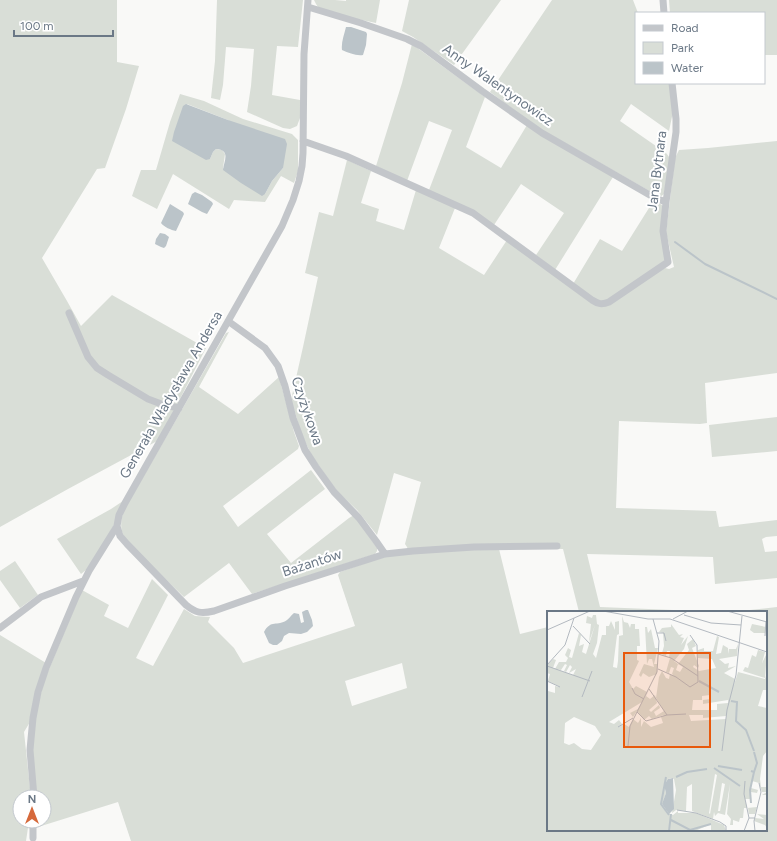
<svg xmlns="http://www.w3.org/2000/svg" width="777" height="841" viewBox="0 0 777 841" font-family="Figtree,sans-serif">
	<rect width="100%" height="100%" fill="#f9f9f7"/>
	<path fill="#d9ded7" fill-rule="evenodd" d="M0 0H117V62L139 66 126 109 105 168 97 169 42 258 67 301 81 326 112 295 206 348 159 440 68 489 0 527Z
		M217 0H303L298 47 277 46 272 95 300 100V118L297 126 290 129 283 128 247 112 251 86 254 49 226 47 223 85 220 100 211 98 215 61Z
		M314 0H335L346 1V0H380L376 23 343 16 318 7 316 4Z
		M409 0H501L454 65 413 37 402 31Z
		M552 0H633L638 13H636V83H670L673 112 669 131 631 104 620 121 666 153 670 158 664 194 660 197 537 127 490 92Z
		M669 0H777V55H764V13H670Z
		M412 44 485 97 466 147 501 168 527 125 613 177 555 270 536 255 564 213 521 184 494 225 429 190 452 130 429 121 407 181 376 166 402 83Z
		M180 94 204 101 243 119 292 134 298 140V171L294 183 281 176 265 202 234 200 229 209 173 174 157 209 132 196 141 170H156L170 122ZM187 104 228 120 283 168 272 181 265 194 223 168 225 154 222 150 216 149 213 152 210 159Z
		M777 141V373L705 383 707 423 700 424 619 421 616 508 716 511 719 527 777 520V536L766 537 762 539 765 552 777 551V578L715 584 713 557 587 554 600 607 722 612H579L563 549H499L520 634 548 627V830H766V612H731L777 607V841H131L118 802 38 827V821H44V797H37L32 755 35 717 44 681 82 590 109 605 104 616 128 628 152 579 168 595 136 658 153 666 184 609 195 616 210 617 208 622 234 648 243 663 355 626 338 575 340 572 371 561 389 556 409 553 407 547 405 544 421 482 394 473 377 535 357 510 338 492 331 483 311 454 302 435 291 400 303 347 318 277 305 273 319 212 333 216 347 160 371 171 361 203 379 209 376 221 404 230 416 190 455 208 439 248 484 275 507 240 598 306 665 268 669 269 674 267 666 232 675 158 679 150 708 148ZM402 663 407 688 352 706 345 681Z
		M654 200 662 205 665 260 664 262 607 301H598L573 284 600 239 622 251Z
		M229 332 199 387 238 414 279 377 294 432 299 446 298 449 223 506 238 527 311 470 325 489 267 534 291 563 349 518 354 515 360 523 377 548V551L375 554 252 594 229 563 184 597 128 543C120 531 120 526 123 512L226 333Z
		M777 417V451L712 457 709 425Z
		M123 501 115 523 101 548 86 570 81 574 57 539 111 509Z
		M15 561 38 595 20 608 0 580V571Z
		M0 635 46 663 30 722 24 732 31 797H20V821H29L26 841H0Z"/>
	<path fill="#bbc4c9" d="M346 27H351L366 32 367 34 366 45 363 55C356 56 349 53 342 50 341 43 344 35 346 27Z
		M186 104 228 120 285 139 287 144 283 168 272 181 265 194 262 196 241 183 223 170C224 161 231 150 216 149L213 152 210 159 206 160 172 141 174 132 183 106Z
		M195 192 202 195 212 202 213 204 207 214 202 212 188 204 192 194Z
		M170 204 183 212 184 214 176 231C171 230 164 227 161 223Z
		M160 233 165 234 169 237 166 246 164 248 161 247 155 244 156 239Z
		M306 610H308L312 620 313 626 307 632 301 634 289 633 284 636 282 641 277 645H273L269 643 264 632C271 619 277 627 287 620 290 618 291 615 294 613L299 614 301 623 304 622 302 612Z"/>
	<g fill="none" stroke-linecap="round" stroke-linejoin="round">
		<path stroke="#bbc4c9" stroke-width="2" d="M675 242 705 264 777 299"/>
		<path stroke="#c3c6ca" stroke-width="7" d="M663 0 664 13
			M308 7 361 23 407 39 421 46 482 91 542 133 655 198 666 202
			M303 141 346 156 473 213 592 300C598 304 602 305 609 302L668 262 663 231 666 202 676 132V119L672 83
			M69 313 88 357 97 368 108 375 148 399 164 405 179 408
			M228 321 265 348 278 366 285 386 293 418 305 450 316 467 334 492 359 518 376 541 385 554
			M117 526 120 536 127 544 186 605C196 613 201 614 214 611L285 586 385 554 413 551 474 547 557 546
			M0 628 41 597 83 581
			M34 797 30 750 31 739 33 718 38 692 46 668 76 597 89 571 117 526 119 515 125 503 282 226 293 200 299 181 302 166 303 153 304 54 308 0
			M33 838V821"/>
	</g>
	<g text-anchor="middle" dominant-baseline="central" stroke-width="4" stroke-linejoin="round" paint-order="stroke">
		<g font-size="14" fill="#6b7886" stroke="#fff">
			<text transform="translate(498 85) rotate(35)">Anny Walentynowicz</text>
			<text transform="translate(657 171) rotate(-83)">Jana Bytnara</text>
			<text transform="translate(171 395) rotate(-60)">Generała Władysława Andersa</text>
			<text transform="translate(307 411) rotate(71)">Czyżykowa</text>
			<text transform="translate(312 563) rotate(-18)">Bażantów</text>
		</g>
	</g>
	<g transform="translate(547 611)">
		<rect width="220" height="220" fill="#f9f9f7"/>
		<path d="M46 4H49L50 13 52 14 50 32 46 43 49 47 55 24H59V15H62L64 10 68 19V11L72 10V23L70 24 66 56 70 57 71 50 72 25 76 24 75 5 77 11 81 12 83 17 84 13H88V18H92L93 35H90V49L92 50 82 71 86 78 89 75 100 81 95 91 102 79 99 85 103 88 108 84 110 92 102 99 104 101 112 94 113 97 107 101 109 105 117 100 109 87 112 66 115 60 119 67 122 68 123 63 127 65 125 63 127 57 124 56 122 62 119 61 123 47 131 53 129 59 133 61 136 56 131 53 142 39 140 33 146 28 149 35 145 37 152 55 151 57 147 54 146 56 152 60 169 57 165 48 151 47V39L157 37V40H166L170 25 172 26 169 43 174 42 176 34 181 37V43L182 38H189L191 33 190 45 172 48 178 53 182 52 181 57 189 55 177 62 188 68 187 74 191 61 218 68 220 61V79H216L211 95 220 97V140L216 145 213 168 214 176H220V184H215L220 181H215L212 172 205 170 204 177 211 179 210 182 204 181V188H198L200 197 210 196 208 203H202L201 197H197L196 207H193L192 211 186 209V214H183L184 208 180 203 183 173 178 204 171 202 168 205 167 201 166 208 145 200V173L140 176 139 200 129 199 125 202 129 179 127 168 124 167 121 168 117 174 119 182 115 194 119 201 126 204 131 200V202H149L177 214 179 220H164V213L148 220H0V82L1 80 8 82V75L13 76 1 70 3 63 0 62V54L6 48 9 49 6 57 3 56 26 64 29 58 22 62 25 56 23 54 19 61 17 60 20 54 18 53 14 59 8 58 12 51H19L21 47 18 44 21 37 24 39 22 46 25 47 32 22 34 24 32 35 37 33 35 41 39 43 48 14 42 31 44 13 39 12 40 5 45 7ZM163 84 164 88 156 89V93L181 89V92L170 93V99H145L146 89H155V85ZM95 91 91 98 83 102 86 106 90 100 97 109 102 105 105 108 117 104 114 106 116 112 104 116 97 110 94 116V107L91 112 86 108 82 116 77 113 72 115 75 113 72 109 67 113 62 111ZM142 104H156V107L179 105V108L144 110ZM27 106 48 115 54 124 44 139 35 138 27 132 22 134 17 132 18 112ZM168 163 170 164 163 203 162 202ZM175 172 178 173 173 200H171ZM124 13 132 24 136 23 133 26 137 27 134 34 141 25 137 38 127 50 122 46 123 40H120L119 45 112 42H115L117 35 116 22 112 21 115 17 124 16ZM205 13 219 16 218 22H207L203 19ZM98 16H100L101 22 104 18 108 37H111L107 53H110V63L102 66 96 62 94 66 92 64 97 53 107 56 105 48H102L100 53ZM211 39 218 41 215 52 220 42 218 67 196 60 198 56 201 57 205 44 209 46ZM210 203 220 204V217L218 214 207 210 208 207 217 208Z" fill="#d9ded7" fill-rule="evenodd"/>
		<path d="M126 167 127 198 122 203 115 193 119 182 117 174 121 168Z" fill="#bbc4c9"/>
		<path fill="none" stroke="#bbc4c9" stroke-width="2" d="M152 70 172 81M184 90 190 91 189 110 199 119 207 140M171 155 195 159M167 157 193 175M204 160 207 161 210 152 207 141M119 166 114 193 122 204M129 166 140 161 160 158M204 192 203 179 207 161M124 209 143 219 164 213M122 220 124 203"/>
		<path fill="none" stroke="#b3b9c0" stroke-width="1" d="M56 0 101 8H123L220 41M180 0 220 11M137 4 164 12 194 14M126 8 141 0M26 15 43 33M0 19 43 0M110 22H117L119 30M218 25 219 10M111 43 124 47 151 65M0 54 18 34 27 7M0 55 43 70M111 58 129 66 143 76 151 71 150 34 143 24M0 70 13 76M85 77 88 83 97 88M102 78 120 104M35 86 45 60M90 101 99 110 120 104 139 103M71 116 86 107M81 135 83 115 110 61 112 30 106 8M175 140 180 99 189 64 195 5M198 170 197 183 202 207M130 199 149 202 173 211 179 215V220M197 220 202 207H208M208 220 207 210 214 181 212 172"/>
		<path fill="#e8590c" fill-opacity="0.15" stroke="#e8590c" stroke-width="2" d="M77 42H163V136H77Z"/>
		<rect width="220" height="220" fill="none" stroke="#6b7886" stroke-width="2"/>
	</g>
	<rect x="635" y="12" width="130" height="72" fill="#ffffff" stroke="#c4c9cf"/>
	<rect x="643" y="25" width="20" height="6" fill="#c3c6ca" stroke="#c4c9cf"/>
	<text x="671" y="32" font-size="12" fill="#6b7886">Road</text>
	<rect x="643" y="42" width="20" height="12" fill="#d9ded7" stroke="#c4c9cf"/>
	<text x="671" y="52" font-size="12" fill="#6b7886">Park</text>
	<rect x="643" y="62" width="20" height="12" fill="#bbc4c9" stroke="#c4c9cf"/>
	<text x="671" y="72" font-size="12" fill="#6b7886">Water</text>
	<g transform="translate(32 809)"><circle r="19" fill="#ffffff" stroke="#c4c9cf"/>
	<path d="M0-3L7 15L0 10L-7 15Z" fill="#d6693b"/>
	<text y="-6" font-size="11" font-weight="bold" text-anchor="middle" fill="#6b7886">N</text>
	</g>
	<path d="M14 30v6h99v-6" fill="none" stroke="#6b7886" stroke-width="2"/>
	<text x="20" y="30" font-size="12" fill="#6b7886" stroke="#ffffff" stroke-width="3" paint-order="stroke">100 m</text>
</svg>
